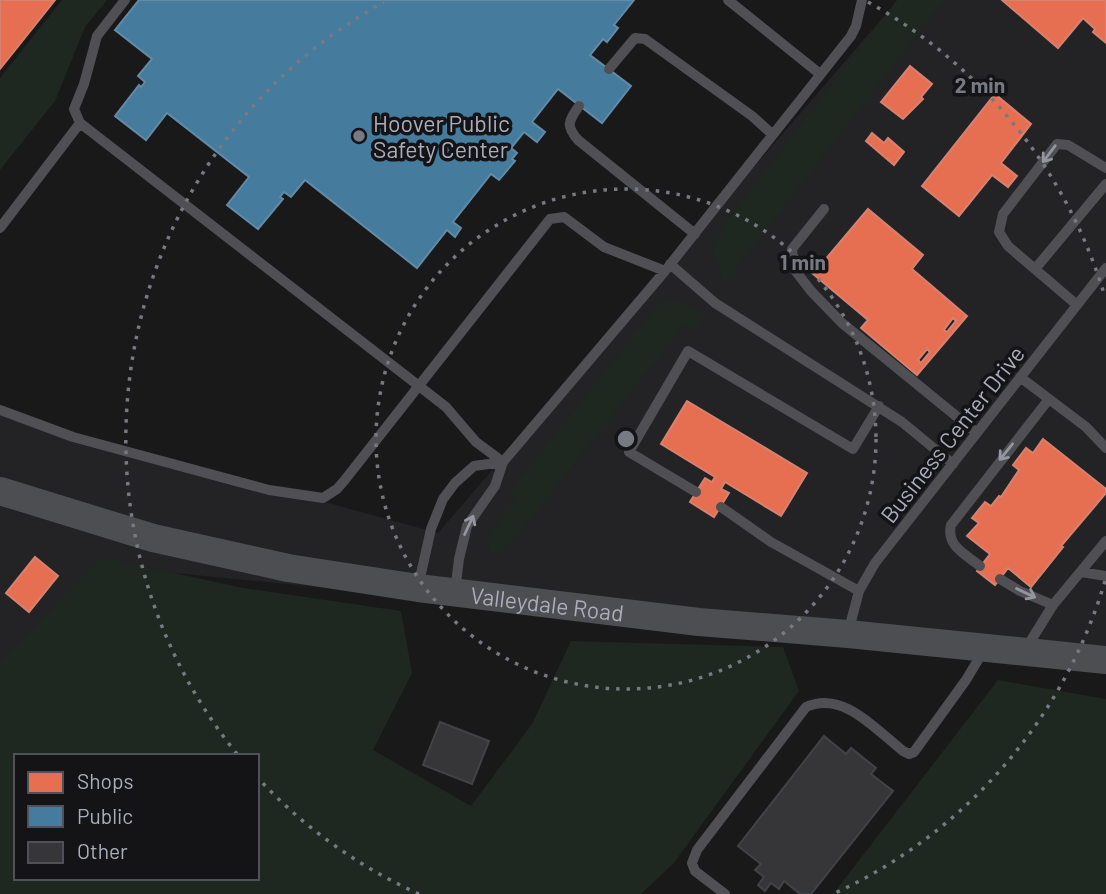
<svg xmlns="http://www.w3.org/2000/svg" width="1106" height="894" viewBox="0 0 1106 894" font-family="Barlow,sans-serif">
	<rect width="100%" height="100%" fill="#19191a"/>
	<path fill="#232326" d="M898 0H1106V663L1031 657 103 566 0 679V413L438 533Z"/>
	<path fill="#1f2721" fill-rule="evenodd" d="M62 0H107L85 27 55 101 0 170V78Z
		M897 0H944L725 283 712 252 721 228Z
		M664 297 706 313 696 329 683 326 512 543 498 554 489 553 488 536 516 499 509 493Z
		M101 557 243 588 401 611 412 673 373 750 471 806 532 724 571 641 783 647 799 691 673 864 641 894H0V663ZM16 756H257V878H16Z
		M998 680 1106 699V894H833Z"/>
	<path fill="#e76f51" stroke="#d58271" stroke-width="2" fill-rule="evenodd" d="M0 0H55L0 69Z
		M1002 0H1106V43L1093 32 1095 29 1083 18 1058 48Z
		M910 66 932 84 921 97 923 99 903 119 881 102Z
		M995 94 1031 124 1001 163 1017 176 1008 187 992 175 959 216 922 186Z
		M872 133 884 143 888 138 904 152 894 165 866 141Z
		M868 209 923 255 912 269 967 316 917 375 861 328 868 320 813 274ZM953 318 956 321 947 332 944 330ZM927 349 930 352 921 363 918 360Z
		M687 401 807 473 781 516 725 482 721 489 729 493 714 517 690 502 705 478 712 482 715 477 661 444Z
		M1043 439 1106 489V493L1061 546 1063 547 1031 587 1008 568 995 585 977 571 990 554 967 536 979 523 972 518 985 502 991 506 999 496 1001 497 1019 470 1013 465 1026 448 1033 453Z
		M35 557 58 576 29 612 6 593Z"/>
	<path fill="#457b9d" stroke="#638aa6" stroke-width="2" d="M139 0H634L614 25 618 28 607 42 603 39 590 55 631 86 602 123 558 89 532 122 545 132 537 142 524 132 511 148 517 153 512 159 515 161 499 180 491 174 453 222 461 228 455 237 447 230 417 268 305 180 291 197 284 192 280 197 283 199 258 229 227 205 249 177 167 113 146 140 115 116 139 85 141 87 145 82 138 76 152 59 115 30Z"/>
	<path fill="#363638" stroke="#424346" stroke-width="2" d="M440 722 489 741 472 784 423 765Z
		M824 736 846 754 851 748 876 768 871 774 893 791 811 894H800L784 881 779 889 771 883 765 891 758 885 764 877 755 870 761 864 738 846Z"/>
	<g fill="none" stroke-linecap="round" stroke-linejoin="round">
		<path stroke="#4f4f54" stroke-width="10" d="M728 0 820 74
			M609 69 635 38 645 39 752 116 772 134
			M579 106C569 121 565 125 578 140L695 234
			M80 123 74 109 84 84 97 36 125 0
			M824 209 792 249 794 269 811 291 842 323 977 433
			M0 228 80 123 446 407 476 442 503 462 665 271 851 36 856 26 862 0
			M670 264 715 303 902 422 953 464
			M1035 269 1106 184
			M1077 305 1008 246 999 232 1003 214 1057 144 1068 145 1106 168
			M1020 377 1086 427 1106 448
			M0 410 73 437 269 490 323 498 337 489 344 481 550 219 564 217 604 247 665 271
			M696 492 629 452 688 351 853 449 879 406
			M721 507 771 542 859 591
			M980 566C965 554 946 546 951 525L1049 399
			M1081 572 1106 576
			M1000 579 1020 591 1053 605
			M418 587 431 529 443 499 455 483 474 466 503 462 495 486 467 526 459 559 455 591
			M848 633 859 591 875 563 1106 268
			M1025 650 1053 605 1106 541
			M725 894 695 871 692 863 697 850 806 707C843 690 876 730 903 751L909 754 914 752 966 680 984 650"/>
		<path stroke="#4d4e52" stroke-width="28" id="s1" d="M0 491 153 538 288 568 418 588 699 622 848 634 1106 660"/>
	</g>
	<defs><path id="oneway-shaft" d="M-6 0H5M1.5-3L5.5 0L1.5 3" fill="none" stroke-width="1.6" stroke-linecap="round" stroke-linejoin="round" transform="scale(1.75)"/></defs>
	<g stroke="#9396a1">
		<use href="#oneway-shaft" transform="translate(1049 154) rotate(127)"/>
		<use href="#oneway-shaft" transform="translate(1006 452) rotate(129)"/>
		<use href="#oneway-shaft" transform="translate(469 525) rotate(-65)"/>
		<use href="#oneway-shaft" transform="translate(1026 593) rotate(25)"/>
	</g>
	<g fill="none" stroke="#777983" stroke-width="3.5" stroke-dasharray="3.5 7">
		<circle cx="626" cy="439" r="250"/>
		<path d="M1105 581A500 500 0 0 1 833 894M419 894A500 500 0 0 1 257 777M237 754A500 500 0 0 1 384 2M868 2A500 500 0 0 1 1105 297"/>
	</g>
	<circle fill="#777983" stroke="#141316" stroke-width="2.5" cx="359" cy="136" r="7"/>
	<g text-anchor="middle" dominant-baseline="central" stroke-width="7" stroke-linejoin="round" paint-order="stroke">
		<g font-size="23" fill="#aaadbb" stroke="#141316" text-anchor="start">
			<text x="373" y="123">Hoover Public<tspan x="373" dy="26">Safety Center</tspan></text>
		</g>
		<g font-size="23" fill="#aaadbb" stroke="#141316">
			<text transform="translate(952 434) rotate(-52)">Business Center Drive</text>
			<text stroke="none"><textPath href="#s1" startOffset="560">Valleydale Road</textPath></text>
		</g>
	</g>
	<circle cx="626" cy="439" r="10" fill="#777983" stroke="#141316" stroke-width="3.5"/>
	<g font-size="21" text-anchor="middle" font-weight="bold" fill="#777983" stroke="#141316" stroke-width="7" stroke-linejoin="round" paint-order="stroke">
		<text x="980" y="93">2 min</text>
		<text x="803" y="270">1 min</text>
	</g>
	<rect x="14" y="754" width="245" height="126" fill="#141316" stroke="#505158" stroke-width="2"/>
	<rect x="28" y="772" width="35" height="21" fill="#e76f51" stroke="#505158" stroke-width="2"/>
	<text x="77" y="789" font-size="21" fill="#aaadbb">Shops</text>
	<rect x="28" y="806" width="35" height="21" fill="#457b9d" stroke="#505158" stroke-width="2"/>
	<text x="77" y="824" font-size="21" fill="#aaadbb">Public</text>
	<rect x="28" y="842" width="35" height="21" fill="#363638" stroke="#505158" stroke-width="2"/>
	<text x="77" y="859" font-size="21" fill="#aaadbb">Other</text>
</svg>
